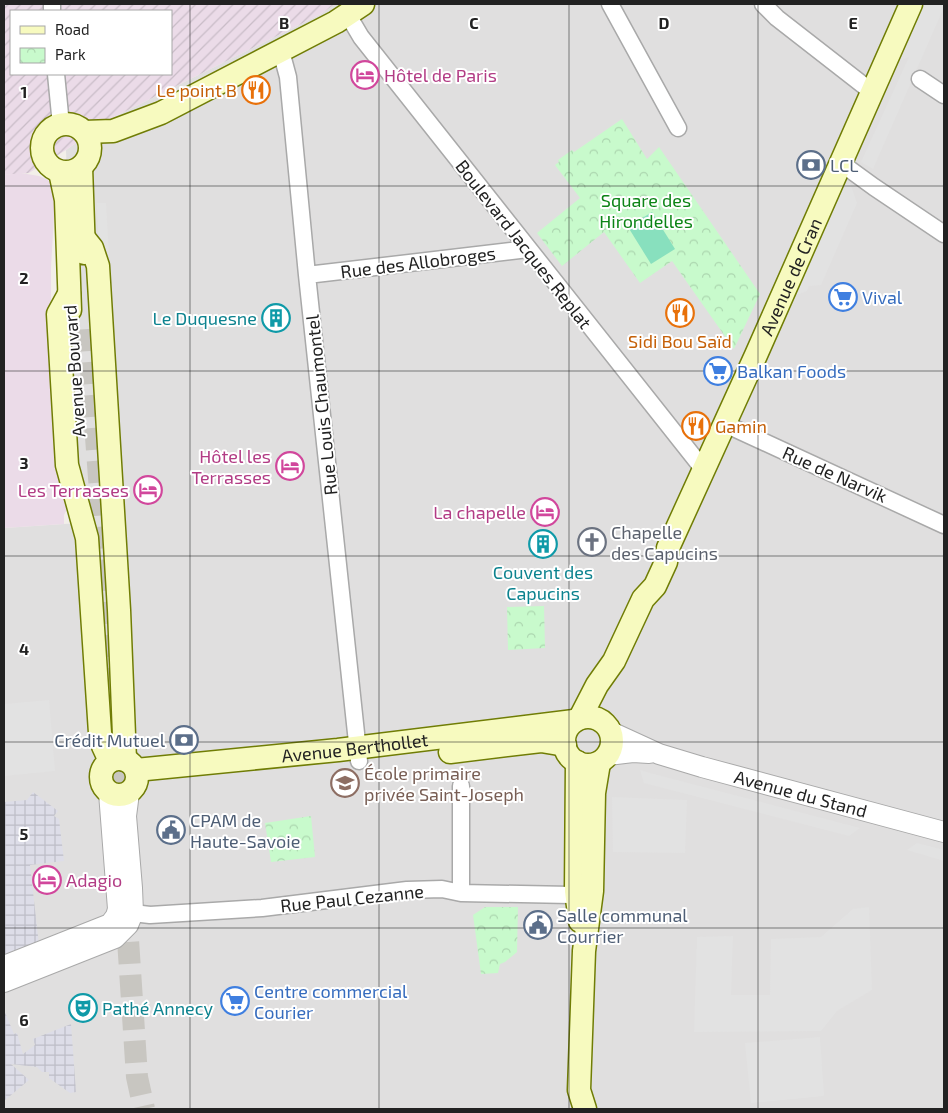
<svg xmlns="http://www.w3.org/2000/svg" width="948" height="1113" viewBox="0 0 948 1113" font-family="'Exo 2',sans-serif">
	<defs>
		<pattern id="industrial-furrows" width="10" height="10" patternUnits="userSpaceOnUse" patternTransform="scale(1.25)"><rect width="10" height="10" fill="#ebdbe8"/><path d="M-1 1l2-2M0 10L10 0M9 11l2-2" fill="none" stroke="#c9bcc7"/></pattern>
		<pattern id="park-crowns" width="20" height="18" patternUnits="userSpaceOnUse" patternTransform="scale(1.25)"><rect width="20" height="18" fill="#c8facc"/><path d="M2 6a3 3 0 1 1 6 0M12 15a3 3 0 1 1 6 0" fill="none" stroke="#acd6af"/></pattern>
		<pattern id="plaza-grid" width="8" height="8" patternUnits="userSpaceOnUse" patternTransform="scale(1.25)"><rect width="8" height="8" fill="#dddde8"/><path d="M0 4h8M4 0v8" fill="none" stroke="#bdbdc7"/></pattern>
	</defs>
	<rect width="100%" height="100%" fill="#f2efe9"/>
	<path fill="#e0dfdf" d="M335 4H944V1109H4V528L79 523 66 150 112 118 321 14Z"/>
	<path fill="url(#industrial-furrows)" fill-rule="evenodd" d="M4 4H335L321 14 112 118 66 150 29 173 4 175ZM11 11H171V74H11Z"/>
	<path fill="#ebdbe8" d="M21 173 39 176 48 180 52 185 55 199 51 268V303L61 466 70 503 64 515V524L4 528V175Z"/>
	<path fill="url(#park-crowns)" d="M622 119 647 159 659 147 760 294 734 349 672 261 640 283 604 232 562 266 537 233 580 198 555 165 559 162 558 160 572 150 574 152Z
		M544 606 545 648 508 650 507 607Z
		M311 816 315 857 271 862 265 823Z
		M485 907H518L517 952 505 962 500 964 498 973 481 974 473 915Z"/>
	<path fill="#88e0be" d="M652 212 675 249 651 264 628 227Z"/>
	<path fill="#e2e2e2" d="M918 4H944V7L873 169 861 162 909 57 890 64Z
		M850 183 857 203 821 285 809 286 807 291 788 298 836 187Z
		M97 203H106L109 256H99Z
		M49 700 55 771 4 776V704Z
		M640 770 650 773 860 828 849 836 644 783Z
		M612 797 687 800 685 853 613 852Z
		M917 843 944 850V861L907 850Z
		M869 907 872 990 837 1011 821 1031 694 1032 697 937 733 936 731 995H770L771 939 821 937 853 909Z
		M820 1037 824 1096 751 1103 745 1043Z"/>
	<path fill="url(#plaza-grid)" d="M33 792 58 811 54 816 59 819 64 861 30 865 39 945 4 959V802L27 800Z
		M4 1010 14 1034 17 1033 23 1054 35 1045 33 1039 71 1024 76 1092 70 1093 49 1078V1072H42L37 1067 11 1064 29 1080 4 1101Z"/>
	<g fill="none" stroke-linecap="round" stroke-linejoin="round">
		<path stroke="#c8c6c1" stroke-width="16" stroke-dasharray="16 8" stroke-linecap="butt" d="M461 786V765"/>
		<path stroke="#c8c6c1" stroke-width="22" stroke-dasharray="22 11" stroke-linecap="butt" d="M88 329 106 572
			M103 569 114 755
			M116 739 121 822
			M126 909 137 1077 144 1109"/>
		<defs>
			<path id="minor" d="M52 4V11
				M610 4 678 128
				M763 4 777 18 872 92
				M348 15 361 37 704 470
				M281 51 288 77 307 275 359 761
				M56 74 61 125
				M920 79 944 95
				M841 163 874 187 944 234
				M307 275 528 249
				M725 424 944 525
				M461 893V786
				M133 913 150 915 262 908 407 890 442 889 461 893 571 895"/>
			<g id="tertiary">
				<path id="s1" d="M611 732 659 754 702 767 944 832"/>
				<path d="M608 755 633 752 649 753"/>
				<path d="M4 966 110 924 116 916 118 909 109 793"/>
				<path d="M4 982 115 938 128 925 133 913 132 888 126 816 129 793"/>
			</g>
			<g id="secondary">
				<circle cx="66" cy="148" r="24"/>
				<path d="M84 132 113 131 161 113 336 22 363 4"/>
				<path d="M81 167 84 253"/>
				<path d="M60 172 66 200 70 310"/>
				<path d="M84 238 92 248 98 266 119 610 125 760"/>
				<path d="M69 294 58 314 67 465 87 538 100 733 103 746 110 761"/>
				<circle cx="588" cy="741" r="24"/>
				<path id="s2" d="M580 718 597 685 614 661 643 599 655 586 666 562 668 548 756 355 911 4"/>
				<path d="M450 752 541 741 565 745"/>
				<circle cx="119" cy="777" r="18"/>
				<path d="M577 762 576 891 580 921"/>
				<path id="s3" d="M136 770 338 750 574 721"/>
				<path d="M585 1109 579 1090 584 951 592 891 594 793 599 763"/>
			</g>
		</defs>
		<use href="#minor" stroke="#a9a9a9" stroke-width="19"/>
		<use href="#tertiary" stroke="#a9a9a9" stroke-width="22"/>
		<use href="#secondary" stroke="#707d05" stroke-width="25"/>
		<use href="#minor" stroke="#fff" stroke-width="16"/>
		<use href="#tertiary" stroke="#fff" stroke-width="20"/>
		<use href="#secondary" stroke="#f7fabf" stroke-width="22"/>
	</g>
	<path fill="none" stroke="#222" stroke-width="1" stroke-opacity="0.55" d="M190 4V1109M379 4V1109M569 4V1109M758 4V1109M4 186H944M4 371H944M4 556H944M4 742H944M4 928H944"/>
	<defs>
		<symbol id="hotel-ring" viewBox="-11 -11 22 22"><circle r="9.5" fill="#fff" stroke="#d1479c" stroke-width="1.5"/><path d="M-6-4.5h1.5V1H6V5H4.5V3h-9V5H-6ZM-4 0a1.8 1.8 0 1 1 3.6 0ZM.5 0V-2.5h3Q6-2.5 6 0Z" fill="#d1479c"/></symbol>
		<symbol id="restaurant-ring" viewBox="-11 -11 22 22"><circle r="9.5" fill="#fff" stroke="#e8710a" stroke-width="1.5"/><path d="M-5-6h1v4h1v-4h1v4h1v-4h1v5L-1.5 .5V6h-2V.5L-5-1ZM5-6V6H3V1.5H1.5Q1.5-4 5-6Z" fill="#e8710a"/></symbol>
		<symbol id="bank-ring" viewBox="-11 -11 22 22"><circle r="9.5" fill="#fff" stroke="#5c6f8a" stroke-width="1.5"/><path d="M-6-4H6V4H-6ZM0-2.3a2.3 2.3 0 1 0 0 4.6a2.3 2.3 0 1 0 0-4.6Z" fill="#5c6f8a"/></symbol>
		<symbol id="supermarket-ring" viewBox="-11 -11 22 22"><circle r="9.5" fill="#fff" stroke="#3f7fe0" stroke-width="1.5"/><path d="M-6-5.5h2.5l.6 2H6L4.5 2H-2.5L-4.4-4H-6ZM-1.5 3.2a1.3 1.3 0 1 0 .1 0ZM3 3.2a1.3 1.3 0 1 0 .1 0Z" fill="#3f7fe0"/></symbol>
		<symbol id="building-ring" viewBox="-11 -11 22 22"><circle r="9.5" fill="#fff" stroke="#0f9aa8" stroke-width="1.5"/><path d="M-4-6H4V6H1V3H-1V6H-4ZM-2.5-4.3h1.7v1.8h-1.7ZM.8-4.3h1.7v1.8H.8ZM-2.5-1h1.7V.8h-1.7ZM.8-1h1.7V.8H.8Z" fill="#0f9aa8"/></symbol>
		<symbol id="church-ring" viewBox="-11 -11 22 22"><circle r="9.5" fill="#fff" stroke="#6b7280" stroke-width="1.5"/><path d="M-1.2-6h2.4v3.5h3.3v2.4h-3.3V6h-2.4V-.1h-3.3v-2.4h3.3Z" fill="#6b7280"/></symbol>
		<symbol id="school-ring" viewBox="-11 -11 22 22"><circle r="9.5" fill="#fff" stroke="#8d6e63" stroke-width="1.5"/><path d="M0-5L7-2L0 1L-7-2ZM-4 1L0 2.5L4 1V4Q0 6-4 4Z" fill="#8d6e63"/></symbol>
		<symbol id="civic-ring" viewBox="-11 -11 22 22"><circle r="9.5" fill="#fff" stroke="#5c6f8a" stroke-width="1.5"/><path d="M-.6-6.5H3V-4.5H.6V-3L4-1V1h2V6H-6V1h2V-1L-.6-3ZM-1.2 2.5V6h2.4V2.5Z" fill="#5c6f8a"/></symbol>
		<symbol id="theatre-ring" viewBox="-11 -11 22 22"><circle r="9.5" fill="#fff" stroke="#0f9aa8" stroke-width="1.5"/><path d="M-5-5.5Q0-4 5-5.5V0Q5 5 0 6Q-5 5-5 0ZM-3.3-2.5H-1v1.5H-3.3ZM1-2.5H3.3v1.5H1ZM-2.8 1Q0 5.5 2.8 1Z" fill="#0f9aa8"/></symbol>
	</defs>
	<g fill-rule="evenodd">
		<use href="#hotel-ring" x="349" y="59" width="32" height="32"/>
		<use href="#restaurant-ring" x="240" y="74" width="32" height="32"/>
		<use href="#bank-ring" x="795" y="149" width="32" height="32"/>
		<use href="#supermarket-ring" x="827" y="281" width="32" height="32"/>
		<use href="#restaurant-ring" x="664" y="297" width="32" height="32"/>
		<use href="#building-ring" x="260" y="302" width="32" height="32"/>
		<use href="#supermarket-ring" x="702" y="355" width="32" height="32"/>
		<use href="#restaurant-ring" x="680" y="410" width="32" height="32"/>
		<use href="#hotel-ring" x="274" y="450" width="32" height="32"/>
		<use href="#hotel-ring" x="132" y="474" width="32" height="32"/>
		<use href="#hotel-ring" x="529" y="496" width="32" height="32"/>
		<use href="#church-ring" x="576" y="526" width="32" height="32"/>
		<use href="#building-ring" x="527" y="528" width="32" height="32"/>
		<use href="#bank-ring" x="168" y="724" width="32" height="32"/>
		<use href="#school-ring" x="329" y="767" width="32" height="32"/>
		<use href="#civic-ring" x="155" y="814" width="32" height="32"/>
		<use href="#hotel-ring" x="31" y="864" width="32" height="32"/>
		<use href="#civic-ring" x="522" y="909" width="32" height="32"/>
		<use href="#supermarket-ring" x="219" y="985" width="32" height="32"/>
		<use href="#theatre-ring" x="67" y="992" width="32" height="32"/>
	</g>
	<g text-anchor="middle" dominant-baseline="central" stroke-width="4" stroke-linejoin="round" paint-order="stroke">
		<g font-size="18" fill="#b23c85" stroke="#fff" text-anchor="end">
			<text x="384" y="75" text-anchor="start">Hôtel de Paris</text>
			<text x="271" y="456">Hôtel les<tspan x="271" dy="21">Terrasses</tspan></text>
			<text x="129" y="490">Les Terrasses</text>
			<text x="526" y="512">La chapelle</text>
			<text x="66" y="880" text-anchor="start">Adagio</text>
		</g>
		<g font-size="18" fill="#c56008" stroke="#fff" text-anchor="end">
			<text x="237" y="90">Le point B</text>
			<text x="680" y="341" text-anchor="middle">Sidi Bou Saïd</text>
			<text x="715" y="426" text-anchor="start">Gamin</text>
		</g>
		<g font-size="18" fill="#4e5e75" stroke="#fff" text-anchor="start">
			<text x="830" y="165">LCL</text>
			<text x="165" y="740" text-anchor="end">Crédit Mutuel</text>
			<text x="190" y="820">CPAM de<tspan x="190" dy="21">Haute-Savoie</tspan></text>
			<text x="557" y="915">Salle communal<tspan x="557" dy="21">Courrier</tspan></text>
		</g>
		<g font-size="18" fill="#0c8416" stroke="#fff">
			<text x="646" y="200">Square des<tspan x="646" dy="21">Hirondelles</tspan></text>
		</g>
		<g font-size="18" fill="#222" stroke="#fff">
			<text transform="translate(524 244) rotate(52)">Boulevard Jacques Replat</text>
			<text transform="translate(418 262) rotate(-7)">Rue des Allobroges</text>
			<text stroke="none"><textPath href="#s2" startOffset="491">Avenue de Cran</textPath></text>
			<text transform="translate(74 371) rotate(-94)">Avenue Bouvard</text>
			<text transform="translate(321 405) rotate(-96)">Rue Louis Chaumontel</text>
			<text transform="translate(835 474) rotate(24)">Rue de Narvik</text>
			<text stroke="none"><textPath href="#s3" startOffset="220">Avenue Berthollet</textPath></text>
			<text stroke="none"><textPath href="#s1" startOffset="200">Avenue du Stand</textPath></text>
			<text transform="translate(352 898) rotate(-6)">Rue Paul Cezanne</text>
		</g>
		<g font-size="18" fill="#366cbe" stroke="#fff" text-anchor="start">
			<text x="862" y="297">Vival</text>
			<text x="737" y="371">Balkan Foods</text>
			<text x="254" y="991">Centre commercial<tspan x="254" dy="21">Courier</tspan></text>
		</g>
		<g font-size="18" fill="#0d838f" stroke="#fff" text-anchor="end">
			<text x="257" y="318">Le Duquesne</text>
			<text x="543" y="572" text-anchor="middle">Couvent des<tspan x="543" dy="21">Capucins</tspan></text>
			<text x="102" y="1008" text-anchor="start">Pathé Annecy</text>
		</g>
		<g font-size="18" fill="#5b616d" stroke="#fff" text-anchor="start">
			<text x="611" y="532">Chapelle<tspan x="611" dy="21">des Capucins</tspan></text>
		</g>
		<g font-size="18" fill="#785e54" stroke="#fff" text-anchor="start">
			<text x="364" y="773">École primaire<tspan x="364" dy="21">privée Saint-Joseph</tspan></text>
		</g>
	</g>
	<g font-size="16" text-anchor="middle" font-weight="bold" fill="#222" stroke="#fff" stroke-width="4" stroke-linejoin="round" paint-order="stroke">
		<text x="284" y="29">B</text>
		<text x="474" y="29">C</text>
		<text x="664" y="29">D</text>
		<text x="853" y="29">E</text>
		<text x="24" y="98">1</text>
		<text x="24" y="284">2</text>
		<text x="24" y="469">3</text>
		<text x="24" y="655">4</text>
		<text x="24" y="840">5</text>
		<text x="24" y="1026">6</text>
	</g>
	<rect width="948" height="1113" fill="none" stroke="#222222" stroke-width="10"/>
	<rect x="10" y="10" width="162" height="65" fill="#ffffff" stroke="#a7a7a7"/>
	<rect x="20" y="26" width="25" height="8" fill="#f7fabf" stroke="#a7a7a7"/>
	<text x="55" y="35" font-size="15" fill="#222222">Road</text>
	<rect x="20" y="48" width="25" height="15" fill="url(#park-crowns)" stroke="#a7a7a7"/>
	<text x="55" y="60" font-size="15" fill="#222222">Park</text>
</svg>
